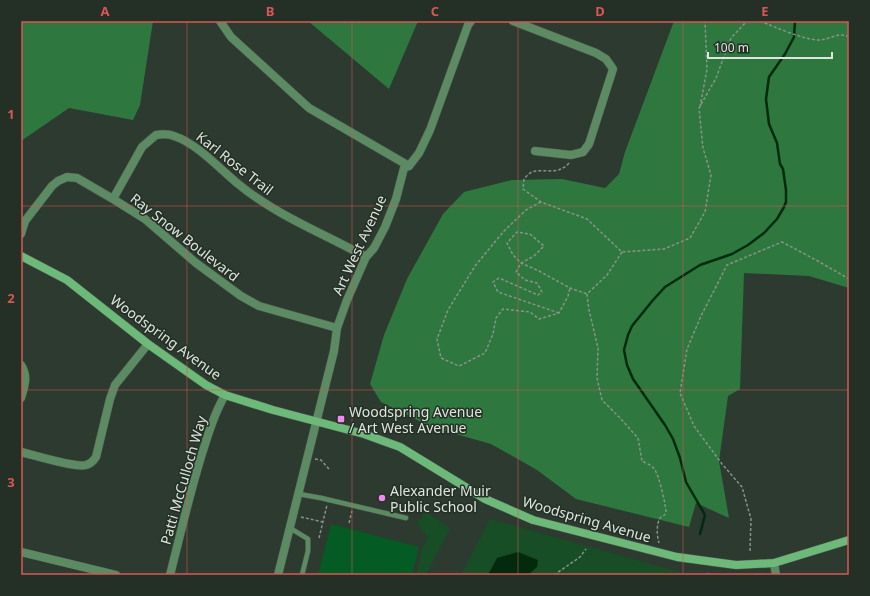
<svg xmlns="http://www.w3.org/2000/svg" width="870" height="596" viewBox="0 0 870 596" font-family="'Noto Sans',sans-serif">
	<rect width="100%" height="100%" fill="#2d3a2f"/>
	<path fill="#174e25" d="M426 511 450 529 426 575H416L423 546 428 538 417 523Z
		M490 519 690 575H461Z"/>
	<path fill="#2e783f" d="M21 21H153L140 105 133 120 69 108 21 141Z
		M308 21H418L389 89Z
		M674 21H849V288L809 276 744 273 740 389 728 396 719 461 729 518 696 503 689 527 576 499 537 470 491 444 431 427 381 402 370 384 384 335 407 279 443 214 464 192 512 180 562 179 605 188 619 174 625 152Z"/>
	<path fill="#022b0d" d="M518 552 538 560 537 567 528 575H488L497 558Z"/>
	<g fill="none" stroke-linecap="round" stroke-linejoin="round">
		<path stroke="#022b0d" stroke-width="2.5" d="M700 534 705 515 686 482 680 458 673 439 665 425 633 379 627 365 624 350 628 335 632 326 653 300 665 287 700 265 732 254 748 245 764 233 777 219 784 207 786 202V190L783 169 780 164 777 143 769 124 766 99 769 77 785 54 794 37 795 21"/>
	</g>
	<path fill="#045b23" d="M331 524 419 547 412 575H318Z"/>
	<g fill="none" stroke-linecap="round" stroke-linejoin="round">
		<defs>
			<path id="lane" d="M299 494 321 498 406 518
				M290 528 308 539V551L302 575"/>
			<path id="street" d="M220 21 231 37 309 108 409 166
				M513 21 596 53 606 59 613 69 589 144 583 152 571 155 535 151
				M113 199 142 147 156 135C162 134 169 134 174 136 196 143 219 168 237 183 275 215 323 233 366 257
				M21 234 25 221 52 186 58 181 67 177 77 178 113 199 145 219 196 263 241 296 259 306 337 328
				M21 365C28 376 25 385 21 398
				M21 452C34 455 75 468 86 465 91 464 94 460 96 457L110 399 115 385 148 344
				M21 552 116 575
				M774 563 776 575
				M170 575C180 536 189 496 201 457 208 435 214 414 225 395
				M278 575 334 351 337 328 347 300 366 257 374 248 385 227 396 199 404 168 409 166 419 153 430 130 468 25 471 21"/>
			<path id="secondary" d="M21 256 67 280 148 344 206 385 225 395 273 410 364 434 400 447 485 499 533 520 677 557 736 565 774 563 849 540"/>
		</defs>
		<use href="#lane" stroke="#4d594e" stroke-width="5.5"/>
		<use href="#street" stroke="#4d594e" stroke-width="9"/>
		<use href="#secondary" stroke="#4d594e" stroke-width="9"/>
		<path stroke="#89938a" stroke-width="1.5" stroke-dasharray="3 2" stroke-linecap="butt" d="M760 21C775 27 804 40 819 40 830 40 838 31 849 37
			M700 107 707 69 705 21
			M569 163C558 176 544 168 532 172 529 173 526 177 524 179L523 189 541 202 587 219 622 252 664 249 690 238 705 212 711 175 703 148 699 108 716 78 731 38 747 21
			M541 202 526 210 504 231 475 266 448 310 437 339 441 358 459 366 485 353 493 334 496 318 503 309 530 312 539 319 559 313 568 296 570 288
			M622 252 607 275 587 294 589 310 598 348 597 378 602 400 620 418 638 438 642 461C646 463 653 466 655 470 659 476 666 505 666 512 665 516 662 516 660 518 656 525 657 536 659 543
			M559 313 498 292 493 282 499 278 538 295 542 292 537 283 525 280 516 272 521 263 534 256 544 246 530 234 517 232 507 243 513 255 521 263 539 271 570 288 587 294
			M315 459 321 460 329 469
			M301 517 323 522
			M349 523 352 511
			M319 538 327 505
			M750 551 751 519 742 487 722 464 694 426 680 393 687 349 701 316 727 265 782 242 816 260 849 279
			M554 575 580 557 586 549
			M708 575V573"/>
		<use href="#lane" stroke="#5b8a63" stroke-width="4.5"/>
		<use href="#street" stroke="#5b8a63" stroke-width="8"/>
		<use href="#secondary" stroke="#6cb97a" stroke-width="8"/>
	</g>
	<path fill="none" stroke="#d85756" stroke-width="1" stroke-opacity="0.55" d="M187 21V575M352 21V575M518 21V575M683 21V575M21 206H849M21 390H849"/>
	<g fill="#f489f0" stroke="#243025" stroke-width="1.5">
		<rect x="337" y="415" width="8" height="8" rx="2"/>
		<circle cx="382" cy="498" r="4"/>
	</g>
	<g text-anchor="middle" dominant-baseline="central" stroke-width="3" stroke-linejoin="round" paint-order="stroke">
		<g font-size="14" fill="#dde5de" stroke="#243025">
			<text transform="translate(235 163) rotate(38)">Karl Rose Trail</text>
			<text transform="translate(185 237) rotate(38)">Ray Snow Boulevard</text>
			<text transform="translate(359 245) rotate(-65)">Art West Avenue</text>
			<text transform="translate(166 337) rotate(36)">Woodspring Avenue</text>
			<text transform="translate(183 480) rotate(-74)">Patti McCulloch Way</text>
			<text transform="translate(587 519) rotate(16)">Woodspring Avenue</text>
		</g>
		<g font-size="14" fill="#dde5de" stroke="#243025" text-anchor="start">
			<text x="349" y="411">Woodspring Avenue<tspan x="349" dy="16">/ Art West Avenue</tspan></text>
			<text x="390" y="490">Alexander Muir<tspan x="390" dy="16">Public School</tspan></text>
		</g>
	</g>
	<rect width="870" height="596" fill="none" stroke="#243025" stroke-width="44"/>
	<path d="M708 52v6h124v-6" fill="none" stroke="#dde5de" stroke-width="2"/>
	<text x="714" y="52" font-size="12" fill="#dde5de" stroke="#243025" stroke-width="3" paint-order="stroke">100 m</text>
	<rect x="22" y="22" width="826" height="552" fill="none" stroke="#d85756" stroke-width="1.5"/>
	<g font-size="13" text-anchor="middle" font-weight="bold" fill="#d85756">
		<text x="105" y="16">A</text>
		<text x="270" y="16">B</text>
		<text x="435" y="16">C</text>
		<text x="600" y="16">D</text>
		<text x="765" y="16">E</text>
		<text x="11" y="119">1</text>
		<text x="11" y="303">2</text>
		<text x="11" y="487">3</text>
	</g>
</svg>
